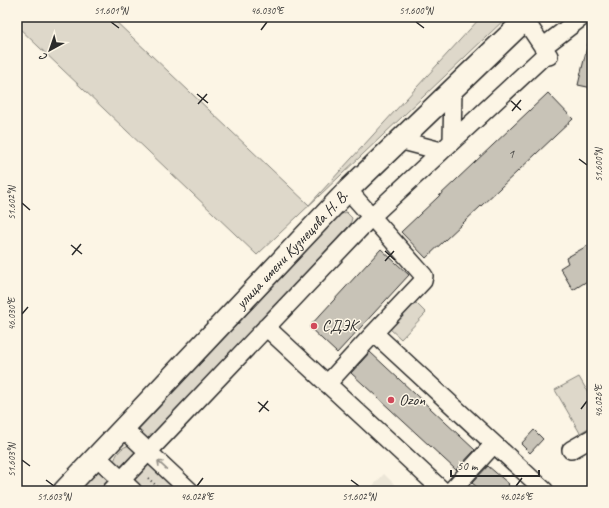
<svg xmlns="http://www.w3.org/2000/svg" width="609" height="508" viewBox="0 0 609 508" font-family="Caveat,sans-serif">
	<rect width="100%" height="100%" fill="#fcf5e5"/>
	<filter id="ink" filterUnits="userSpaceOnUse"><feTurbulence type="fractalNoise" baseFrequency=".025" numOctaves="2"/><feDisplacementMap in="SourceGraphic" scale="8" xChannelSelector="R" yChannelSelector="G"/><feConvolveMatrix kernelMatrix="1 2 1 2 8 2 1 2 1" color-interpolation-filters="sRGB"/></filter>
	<g filter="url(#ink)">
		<path fill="#ece6d7" d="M384 474 401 491H368Z"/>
		<path fill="#ded8ca" stroke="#84827a" d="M17 17H111L309 205 481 17H507L257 255 17 26Z
			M346 212 352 218 350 225 150 439 145 441 137 433 138 430 340 215Z
			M414 301 426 313 401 339 389 328Z
			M579 377 592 399V426L580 433 555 390Z
			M131 445 136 450V456L123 469 117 467 114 463C115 454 122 446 131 445Z
			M147 465 154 466 181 491H141L135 481 136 476Z
			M100 470 109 479 108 484 101 491H79Z"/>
		<path fill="#c8c3b7" stroke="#2b2b2b" d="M588 43H592V88L578 85Z
			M548 93 573 119 426 258 401 232Z
			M592 243V278L573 290 560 268 568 263 566 258Z
			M381 249 409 275 337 353 309 327Z
			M370 352 475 450 456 470 351 373Z
			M534 430 543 439 530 453 521 444Z
			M488 466 509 484 508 485 514 491H472L477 487 472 483Z"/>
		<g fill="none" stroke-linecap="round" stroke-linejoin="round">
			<defs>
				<path id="minor" d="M525 20 549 56
					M543 47 582 17
					M399 140 441 151
					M452 141 453 89
					M348 190 424 276 423 281 374 333 545 491
					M266 327 443 491
					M327 384 374 333
					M123 428 190 491
					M571 450 592 438
					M96 456 133 491
					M111 491 372 216 547 53
					M451 491 494 444"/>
				<g id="major">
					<path id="s1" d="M64 491 348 190 528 17"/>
				</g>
			</defs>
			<use href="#minor" stroke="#2b2b2b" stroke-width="20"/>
			<use href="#major" stroke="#2b2b2b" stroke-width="24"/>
			<path stroke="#2b2b2b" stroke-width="2" stroke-dasharray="1 3" stroke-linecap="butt" d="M148 478 162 491"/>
			<use href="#minor" stroke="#fcf5e5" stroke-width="17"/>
			<use href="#major" stroke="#fcf5e5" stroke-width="21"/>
		</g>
		<defs><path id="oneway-shaft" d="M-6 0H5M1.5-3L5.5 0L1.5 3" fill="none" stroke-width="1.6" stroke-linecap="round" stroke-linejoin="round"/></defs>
		<use stroke="#949088" href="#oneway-shaft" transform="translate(162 465) rotate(-137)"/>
	</g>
	<path fill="none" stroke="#2b2b2b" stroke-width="1.5" d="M111 22 119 28M416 22 424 28M261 30 267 22M197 94 208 103M511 101 521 110M198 104 207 94M512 111 521 100M579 159 587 165M22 203 30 210M71 245 82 254M385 251 395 260M72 255 81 244M385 261 394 251M22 314 28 307M258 402 269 411M581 409 587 401M259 412 268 401M22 460 30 466M46 480 54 486M351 480 359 486M197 486 203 478M516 486 522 478"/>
	<g fill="#d1495b" stroke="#fcf5e5" stroke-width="1.5">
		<circle cx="314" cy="326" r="4"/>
		<circle cx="391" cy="400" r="4"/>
	</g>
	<g text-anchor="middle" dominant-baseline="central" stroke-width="3" stroke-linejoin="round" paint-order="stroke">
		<g font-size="14" fill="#52514e">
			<text x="511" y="153">1</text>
		</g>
		<g font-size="16" fill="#2b2b2b" stroke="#fcf5e5">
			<text stroke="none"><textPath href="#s1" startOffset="332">улица имени Кузнецова Н. В.</textPath></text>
		</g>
		<g font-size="16" fill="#2b2b2b" stroke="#fcf5e5" text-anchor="start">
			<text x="322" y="326">СДЭК</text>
			<text x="399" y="400">Ozon</text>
		</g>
	</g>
	<rect width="609" height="508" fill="none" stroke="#fcf5e5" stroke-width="44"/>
	<g transform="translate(50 50) rotate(220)" stroke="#fcf5e5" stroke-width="3" paint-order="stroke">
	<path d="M0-3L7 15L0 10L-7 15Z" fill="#2b2b2b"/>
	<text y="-6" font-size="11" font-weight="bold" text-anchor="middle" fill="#2b2b2b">С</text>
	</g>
	<path d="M451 470v6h88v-6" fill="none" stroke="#2b2b2b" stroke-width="2"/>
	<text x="457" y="470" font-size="12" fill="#2b2b2b" stroke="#fcf5e5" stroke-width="3" paint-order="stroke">50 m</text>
	<rect x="22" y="22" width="565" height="464" fill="none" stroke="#2b2b2b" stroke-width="1.5"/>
	<g font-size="10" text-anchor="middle" fill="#2b2b2b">
		<text x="111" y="14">51.601°N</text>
		<text x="267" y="14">46.030°E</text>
		<text x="416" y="14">51.600°N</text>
		<text transform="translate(598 165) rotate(-90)" y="4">51.600°N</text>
		<text transform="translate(11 203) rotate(-90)" y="4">51.602°N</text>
		<text transform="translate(11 314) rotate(-90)" y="4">46.030°E</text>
		<text transform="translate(598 401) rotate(-90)" y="4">46.026°E</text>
		<text transform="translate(11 460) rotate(-90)" y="4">51.603°N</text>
		<text x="54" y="500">51.603°N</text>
		<text x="197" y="500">46.028°E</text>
		<text x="359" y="500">51.602°N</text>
		<text x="516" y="500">46.026°E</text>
	</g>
</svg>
